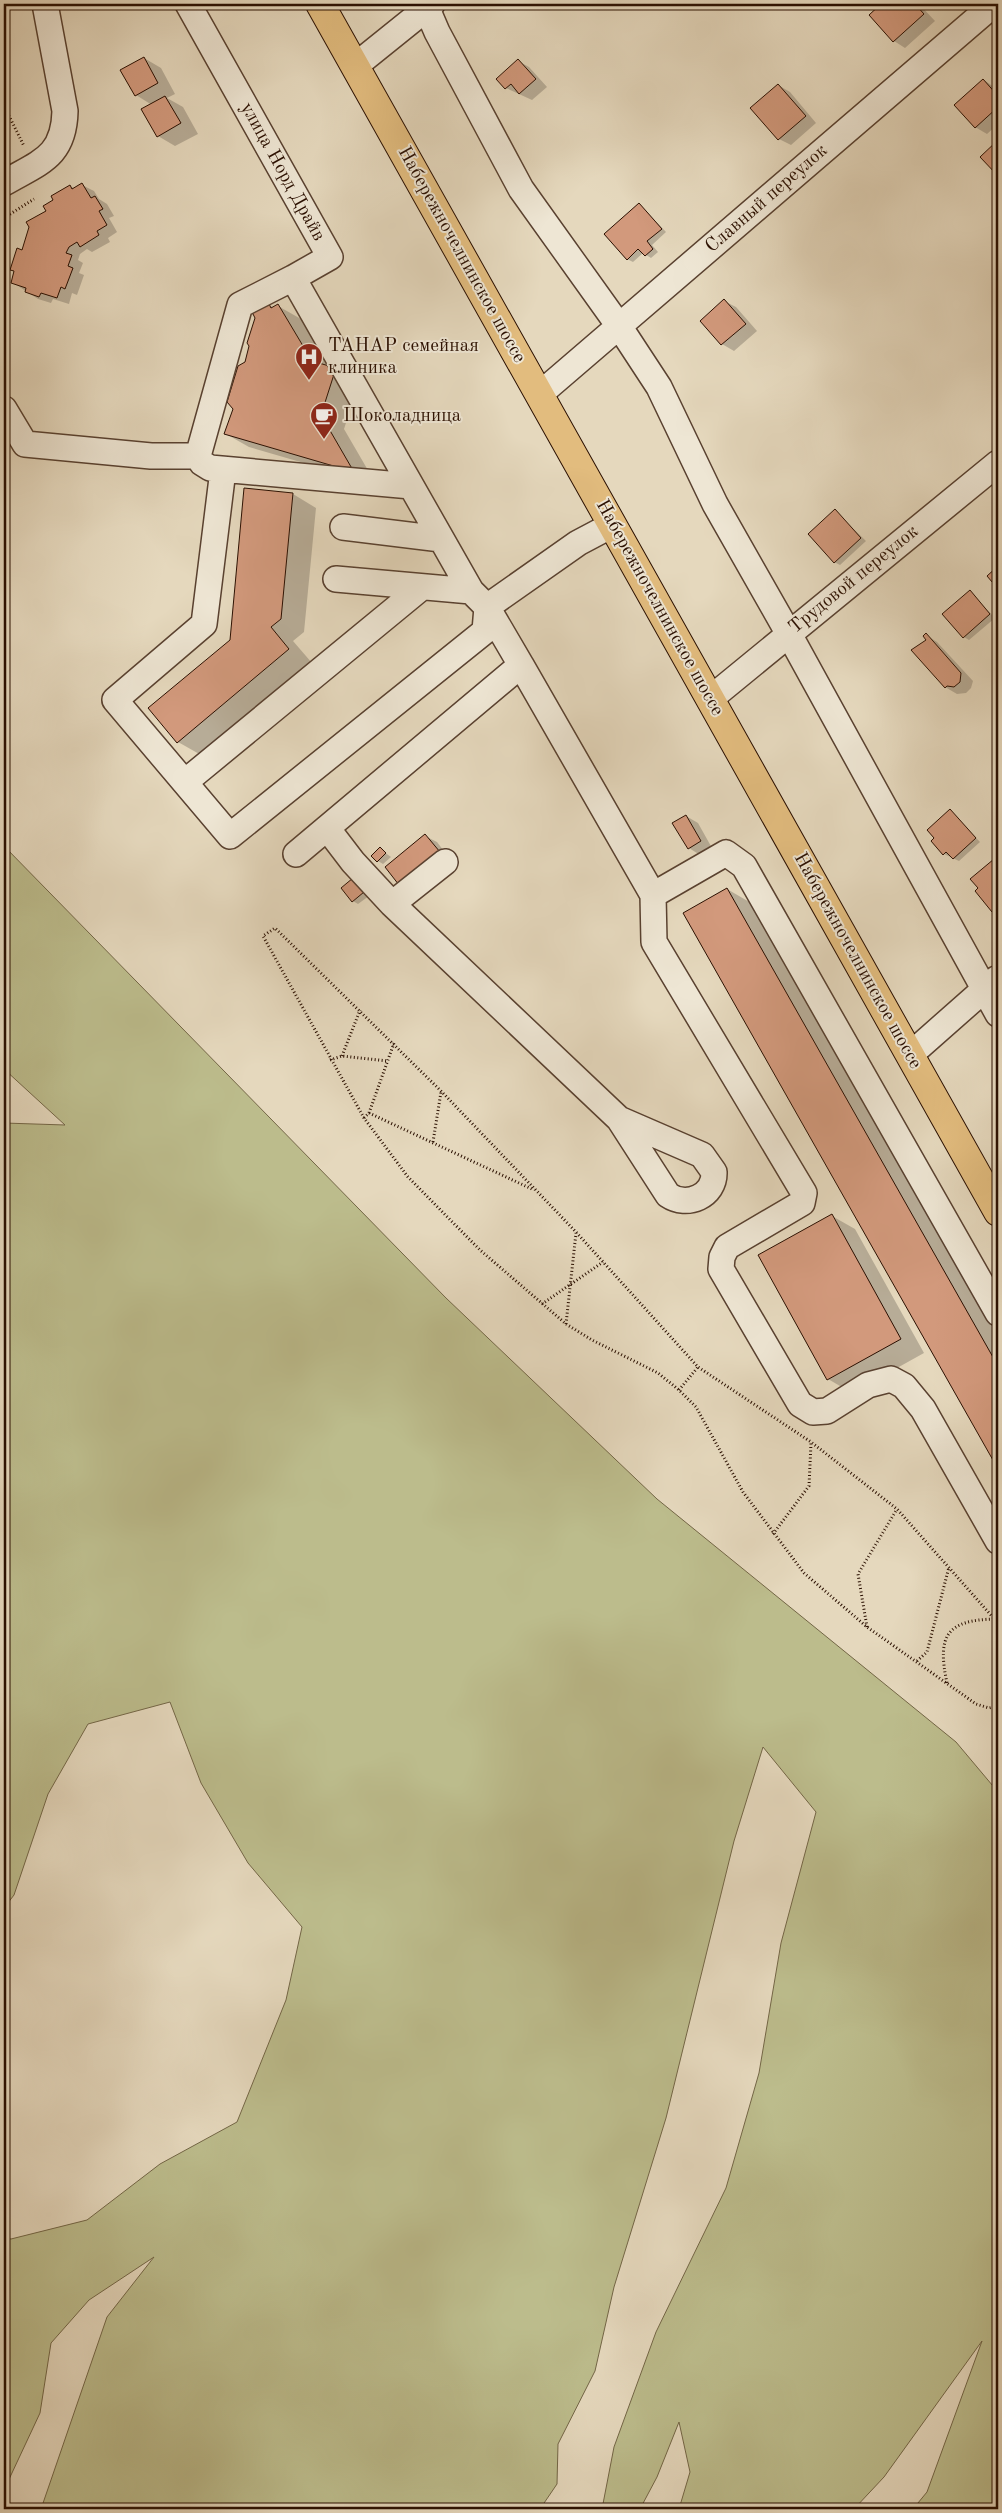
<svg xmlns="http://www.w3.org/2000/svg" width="1002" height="2513" viewBox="0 0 1002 2513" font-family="'Old Standard TT',serif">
	<rect width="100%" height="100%" fill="#e5d8bd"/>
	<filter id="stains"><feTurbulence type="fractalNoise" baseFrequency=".004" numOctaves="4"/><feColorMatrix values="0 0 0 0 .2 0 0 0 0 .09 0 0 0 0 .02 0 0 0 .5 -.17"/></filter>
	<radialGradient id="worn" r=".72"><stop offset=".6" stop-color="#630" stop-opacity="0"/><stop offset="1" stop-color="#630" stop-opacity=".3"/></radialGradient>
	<path fill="#bcbc8c" stroke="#736646" d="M4 846 446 1298 657 1499 956 1742 998 1792V2509H913L927 2492 982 2341 884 2477 854 2509H679L690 2472 679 2422 657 2477 640 2509H602L614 2447 656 2332 726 2188 759 2073 781 1943 816 1812 763 1747 734 1841 666 2118 614 2287 595 2371 558 2444 557 2484 540 2509H41L107 2317 154 2257 89 2300 51 2343 40 2413 4 2490V2238L11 2239 87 2220 160 2164 237 2122 286 2000 302 1927 248 1863 201 1783 170 1702 88 1724 48 1794 14 1895 4 1908V1328L7 1311 4 1316V1123L65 1125 4 1069Z"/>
	<path fill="#0003" d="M883 4H919L935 21 905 48 894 41 870 15Z
		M144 58 161 68 175 94 167 98 183 107 198 134 175 146 158 136 152 105 136 95Z
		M518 61 529 67 547 87 532 100 506 88Z
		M984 80 998 90V124L987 134 975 127Z
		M778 85 790 92 816 123 791 145 779 139Z
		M82 185 94 191 99 199 107 204 114 216 109 218 117 232 108 238 110 242 92 252 87 249 80 254 78 260 83 263 79 273 84 275 77 295 72 293 69 304 53 299 51 303 38 299 12 282 23 251 55 201 70 186 75 189Z
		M639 204 666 232 652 245 658 252 651 258 643 253 633 262 627 259Z
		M724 301 736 307 757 331 734 351 722 344 701 321Z
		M269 305 274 308 278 306 301 319 330 368 359 383 344 429 376 484 249 447 226 434 246 363Z
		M293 494 316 508 304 632 293 641 312 663 201 755 178 742 231 641Z
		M835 511 866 541 840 565 834 562Z
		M970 592 995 618 969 640 964 637Z
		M926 635 937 642 973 681 971 688 966 693 957 694 945 687Z
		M950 811 980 842 959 861 944 854Z
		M686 816 698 823 712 848 700 855 689 848Z
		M425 836 437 842 450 859 412 891Z
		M380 849 391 857 383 864 378 861Z
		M994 860 998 863V914L993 911Z
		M353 880 369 896 358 904 353 901Z
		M727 889 789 925 998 1294V1466L684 913Z
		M832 1216 855 1229 924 1353 852 1393 828 1379Z"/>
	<path fill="#d2997c" stroke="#2a0f01" d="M881 4H915L924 14 893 42 869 15Z
		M144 57 158 83 135 96 120 70Z
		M518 59 536 79 519 94 511 84 505 89 496 79Z
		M983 79 998 96V107L975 128 954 105Z
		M778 84 806 116 778 140 750 108Z
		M165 96 181 123 157 137 141 109Z
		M998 140V176L980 157Z
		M82 183 91 198 95 196 103 209 99 211 107 225 97 231 99 235 80 247 77 242 69 247 66 253 72 255 68 266 73 268 65 289 61 287 57 298 41 293 39 297 25 292 26 288 11 283 14 271 10 270 17 248 22 250 29 227 26 222 46 211 43 206 53 200 51 196 70 185 72 189Z
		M639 203 662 229 647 241 653 249 645 256 638 249 627 260 604 234Z
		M724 299 746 324 721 345 700 321Z
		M269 304 271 308 278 304 312 361 336 368 321 415 354 472 224 434 233 409 227 402 238 366 245 362 249 346 247 343 255 318 252 312Z
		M244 488 293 493 281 619 271 627 289 649 177 743 148 708 230 640Z
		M835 509 861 538 834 563 808 534Z
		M998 566V589L987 576Z
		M970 590 990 614 963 638 942 614Z
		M926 633 961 673 960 682 954 687 947 686 945 688 911 650 926 640 923 636Z
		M950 809 976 838 953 859 946 852 943 855 931 841 934 838 927 830Z
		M686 815 701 841 688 849 672 823Z
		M425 834 440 852 399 885 385 867Z
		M380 847 386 853 377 862 371 856Z
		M994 859 998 864V906L992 912 975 891 978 888 970 879Z
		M353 878 364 892 352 902 341 888Z
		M727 888 998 1366V1469L683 913Z
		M832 1214 901 1339 827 1380 758 1255Z"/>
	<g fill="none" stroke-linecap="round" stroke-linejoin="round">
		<defs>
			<path id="minor" d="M188 4 330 257 293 278 471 591 487 607 521 665 296 854
				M425 4 437 32 521 189 619 326 659 387 715 504 790 636 998 1014
				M355 66 432 4
				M4 183C40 162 64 157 65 111L45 4
				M293 278 240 305 198 456 202 463 210 468 411 486
				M540 394 994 4
				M4 409 25 444 151 456H198
				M223 470 204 624 115 700 230 836 485 631 487 607
				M343 527 441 539
				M336 579 471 591
				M487 607 578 543 612 525
				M521 665 653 895 654 942 804 1193 802 1203 727 1247 722 1257 721 1269 800 1404 813 1412 827 1411 868 1385 891 1379 904 1386 923 1409 998 1541
				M710 699 998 463
				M185 782 422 587
				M327 828 353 862 392 904 619 1119
				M653 895 726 853 744 866 998 1313
				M392 904 445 862
				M910 1055 996 979
				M619 1119 702 1155 714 1172C715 1196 687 1208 668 1195Z"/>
			<path id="major" d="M320 4 998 1212"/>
		</defs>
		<use href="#minor" stroke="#594130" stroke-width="28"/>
		<use href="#major" stroke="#2a0f01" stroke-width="30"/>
		<path stroke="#2a0f01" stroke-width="3" stroke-dasharray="1 2.5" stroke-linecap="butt" d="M4 106 24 146
			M4 218 34 199
			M342 1056 360 1010
			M330 1060 342 1056 388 1061
			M369 1113 534 1190
			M364 1118 369 1113 394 1043
			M433 1142 441 1092
			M542 1304 603 1262
			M566 1324 576 1233
			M679 1390 698 1367
			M773 1534 809 1486 811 1443
			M998 1623 897 1509 811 1442 698 1367 576 1232 441 1091 275 928 263 936 364 1118 408 1177 480 1250 566 1324 592 1340 658 1373 679 1390 696 1407 743 1492 804 1573 867 1627 976 1704 989 1708 998 1706
			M867 1627 858 1574 897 1509
			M917 1661 927 1652 949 1567
			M947 1683C937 1636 946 1620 995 1619"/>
		<use href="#minor" stroke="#eee6d4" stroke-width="25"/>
		<use href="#major" stroke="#e2bc7e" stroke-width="28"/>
	</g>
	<defs>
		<symbol id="hospital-pin" viewBox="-11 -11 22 30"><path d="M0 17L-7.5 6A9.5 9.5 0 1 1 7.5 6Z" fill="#8f2418" stroke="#eee6d4"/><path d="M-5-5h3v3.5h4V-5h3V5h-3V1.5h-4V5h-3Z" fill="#fff"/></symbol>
		<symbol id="cafe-pin" viewBox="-11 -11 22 30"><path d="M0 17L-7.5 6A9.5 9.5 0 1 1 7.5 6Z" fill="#8f2418" stroke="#eee6d4"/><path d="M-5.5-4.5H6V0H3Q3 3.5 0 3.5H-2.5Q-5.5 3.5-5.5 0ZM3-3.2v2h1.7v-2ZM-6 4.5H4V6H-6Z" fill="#fff"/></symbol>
	</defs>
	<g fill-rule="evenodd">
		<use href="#hospital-pin" x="293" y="341" width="32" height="43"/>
		<use href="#cafe-pin" x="308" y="400" width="32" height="43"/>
	</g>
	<g text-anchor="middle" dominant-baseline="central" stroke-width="4" stroke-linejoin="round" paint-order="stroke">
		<g font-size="19" fill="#2a0f01" stroke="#eee6d4">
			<text transform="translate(282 172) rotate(61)">улица Норд Драйв</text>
			<text transform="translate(767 199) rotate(-41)">Славный переулок</text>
			<text transform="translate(461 255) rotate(61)">Набережночелнинское шоссе</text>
			<text transform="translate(854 580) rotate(-39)">Трудовой переулок</text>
			<text transform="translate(659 608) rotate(61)">Набережночелнинское шоссе</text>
			<text transform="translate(857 961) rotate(61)">Набережночелнинское шоссе</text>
		</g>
		<g font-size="19" fill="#2a0f01" stroke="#eee6d4" text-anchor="start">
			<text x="328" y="346">ТАНАР семейная<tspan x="328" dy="22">клиника</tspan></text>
			<text x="343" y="416">Шоколадница</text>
		</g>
	</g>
	<rect width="1002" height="2513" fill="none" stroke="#e5d8bd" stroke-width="20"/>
	<rect x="5" y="5" width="992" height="2503" fill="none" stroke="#2a0f01" stroke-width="2.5"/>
	<rect x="10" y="10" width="982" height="2493" fill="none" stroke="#2a0f01"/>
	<rect width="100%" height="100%" filter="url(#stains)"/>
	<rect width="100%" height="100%" fill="url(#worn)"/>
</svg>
